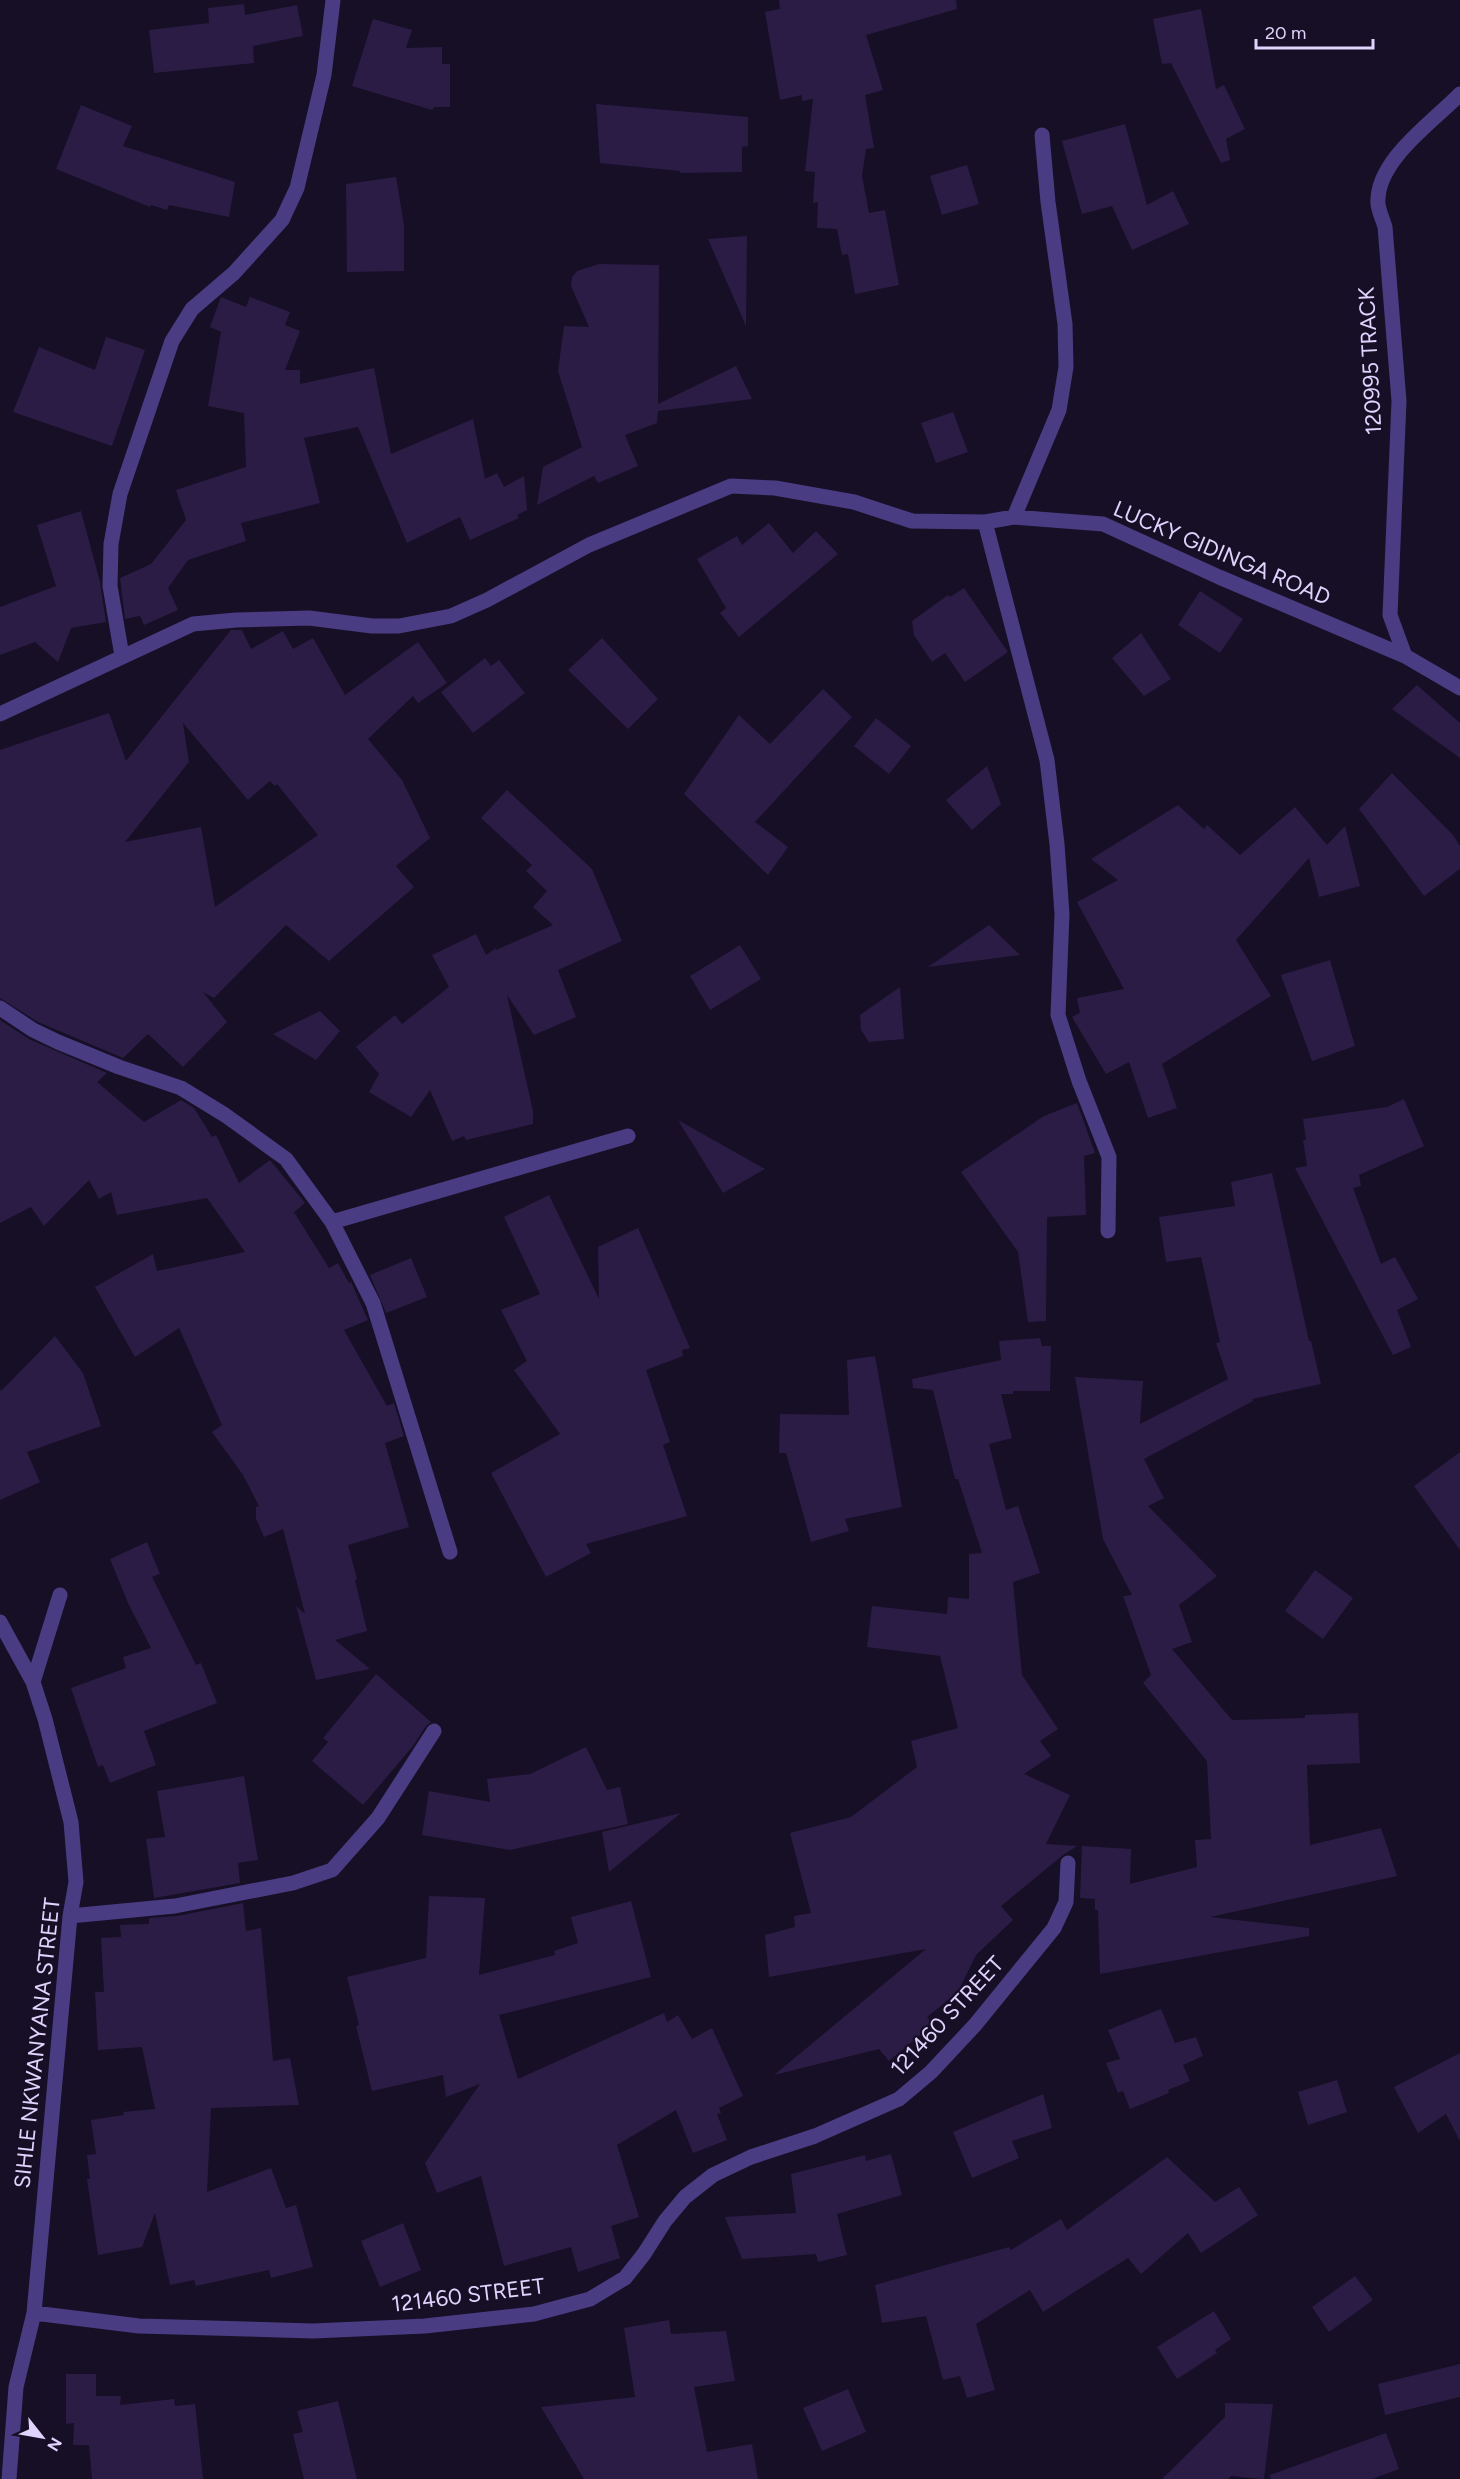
<svg xmlns="http://www.w3.org/2000/svg" width="1460" height="2479" viewBox="0 0 1460 2479" font-family="Figtree,sans-serif">
	<rect width="100%" height="100%" fill="#160f25"/>
	<path fill="#2b1c45" fill-rule="evenodd" d="M779 0H956L957 9 866 35 883 90 865 95 874 148 866 149 862 176 869 213 885 210 899 285 855 294 848 254 842 255 837 229 817 228 818 202 813 203 815 172 805 171 813 99 802 101V95L780 100 765 12 780 9Z
		M244 4 245 15 297 5 303 36 253 46 254 63 154 73 149 30 209 23 208 8Z
		M1201 9 1216 89 1224 85 1245 129 1226 139 1230 160 1221 163 1171 63 1162 64 1153 19Z
		M373 19 412 30 406 48 442 47V64H450V107H434L432 110 352 86Z
		M596 104 748 117V146L742 147V172L680 173V171L600 163Z
		M81 105 132 126 123 146 235 182 229 217 169 205 167 210 151 205 150 207 56 169Z
		M1125 124 1147 205 1173 191 1189 224 1132 250 1112 206 1082 214 1062 141Z
		M967 165 979 204 942 215 930 176Z
		M396 177 404 225V271L347 272 346 184Z
		M747 236 746 326 708 239Z
		M599 264 659 265 658 404 736 366 752 399 658 411 657 423 625 435 638 466 598 483 594 476 537 505 543 467 582 447 558 371 564 326 589 327 571 286 572 277 577 271Z
		M221 297 246 307 250 297 290 312 285 325 300 331 285 370H300V384L374 368 391 454 473 419 485 479 497 473 504 487 524 476 527 510 517 515 519 518 470 540 460 517 407 543 358 427 304 438 320 503 241 523 246 541 188 560 168 588 178 610 144 625 140 616 125 619 120 578 151 564 186 520 176 490 246 467 244 413 208 406 221 332 210 327Z
		M106 337 145 350 112 446 13 412 39 347 95 370Z
		M953 412 968 452 936 463 921 423Z
		M81 511 100 582 106 622 71 628 58 662 35 642 0 655V607L56 586 37 525Z
		M769 523 793 553 816 531 838 554 739 637 720 613 726 608 697 559 737 536 742 545Z
		M964 588 1008 652 965 682 945 653 932 662 914 635 912 621 948 595 950 597Z
		M1200 591 1243 619 1220 653 1178 625Z
		M231 630H242L251 649 283 631 293 649 313 638 345 695 418 642 447 683 418 703 413 696 368 739 402 780 430 838 396 866 414 887 329 961 286 925 214 998 203 992 227 1022 183 1067 148 1034 123 1058 38 1022 0 998V750L109 713 126 761ZM183 723 248 800 270 781 275 786 277 784 318 835 215 907 201 827 125 842 189 762Z
		M1141 633 1171 679 1144 696 1112 658Z
		M602 638 658 699 628 729 568 670Z
		M485 658 491 666 499 660 525 693 473 733 441 692Z
		M1417 685 1460 723V758L1392 709Z
		M823 689 852 717 755 822 788 847 768 875 684 794 739 715 770 744Z
		M876 718 911 746 889 774 854 746Z
		M987 766 1001 804 972 830 946 800Z
		M1392 773 1453 835 1460 846V869L1424 896 1359 809Z
		M507 790 592 869 622 941 558 970 576 1017 534 1035 507 995 533 1111V1124L466 1140 464 1136 452 1141 430 1090 411 1117 369 1092 379 1074 356 1047 395 1015 402 1024 449 987 432 955 476 934 486 955 496 948V950L553 925 533 907 547 891 526 871 532 865 481 818Z
		M1178 805 1204 829 1207 825 1240 855 1295 807 1327 845 1345 826 1360 886 1319 897 1309 858 1236 940 1271 996 1162 1064 1177 1108 1148 1118 1129 1062 1106 1074 1072 1017 1080 1013 1077 998 1124 989 1077 902 1118 880 1091 859Z
		M989 925 1020 955 928 967Z
		M740 945 761 979 710 1010 690 976Z
		M1330 960 1355 1046 1312 1061 1281 975Z
		M900 987 904 1039 869 1042 861 1030 860 1015Z
		M320 1011 340 1031 316 1060 273 1034Z
		M0 1020 29 1039 107 1073 97 1082 144 1122 181 1100 194 1108 212 1137 216 1135 239 1183 270 1160 305 1203 294 1212 329 1268 338 1263 349 1283 351 1282 368 1320 344 1330 387 1406 394 1403 404 1436 385 1443 409 1527 348 1545 357 1579 355 1580 367 1631 335 1640 370 1669 316 1680 296 1606 305 1614 283 1529 264 1537 256 1519V1507L259 1506 243 1475 212 1432 222 1425 179 1328 135 1357 95 1287 153 1254 157 1271 245 1252 207 1198 117 1215 111 1192 99 1199 89 1180 44 1226 31 1207 0 1223Z
		M1404 1099 1424 1146 1359 1175 1361 1186 1353 1188 1381 1264 1395 1257 1418 1299 1397 1310 1411 1347 1393 1355 1295 1168 1307 1166 1303 1140H1306L1303 1119 1387 1107Z
		M1077 1103 1095 1153 1084 1156 1086 1215 1047 1217 1046 1321 1028 1322 1018 1252 961 1172 1044 1116Z
		M678 1120 765 1169 723 1193Z
		M1272 1173 1309 1341H1311L1321 1384 1252 1399 1253 1401 1144 1459 1164 1498 1148 1506 1217 1576 1179 1605 1192 1642 1172 1649 1232 1720 1305 1718V1715L1358 1713 1360 1763 1307 1765 1310 1845 1381 1828 1397 1876 1210 1917 1309 1928V1936L1100 1974 1098 1910H1095V1899L1080 1898 1082 1846 1131 1849 1130 1884 1197 1867 1195 1840 1211 1839 1207 1761 1143 1683 1151 1675 1123 1596 1132 1595 1103 1539 1075 1377 1143 1381 1140 1424 1228 1379 1216 1343 1220 1342 1201 1257 1166 1262 1159 1217 1235 1206 1231 1182Z
		M549 1195 599 1299 598 1247 638 1228 690 1348 682 1350 683 1356 646 1370 670 1442 663 1445 687 1516 586 1544 591 1553 546 1577 491 1473 560 1434 514 1370 527 1361 501 1310 540 1294 504 1217Z
		M411 1258 427 1297 386 1313 370 1275Z
		M55 1336 83 1373 101 1426 27 1452 40 1482 0 1500V1388L1 1391Z
		M1040 1338 1042 1346H1051L1050 1391H1013V1394H1001L1012 1438 989 1444 1006 1510 1018 1506 1040 1573 1013 1582 1022 1675 1058 1729 1040 1741 1051 1756 1024 1774 1070 1795 1046 1844 1077 1846 1063 1855 1001 1906 1013 1920 976 1955 958 1992 927 2017 933 2024 889 2061 879 2049 774 2075 926 1949 769 1977 765 1935 795 1927 794 1916 811 1913 790 1833 851 1817 917 1767 911 1741 958 1728 940 1656 867 1647 872 1606 947 1614 948 1597 969 1599V1554L982 1553 958 1479H955L933 1390 913 1388 912 1379 1001 1360 999 1341Z
		M875 1356 902 1507 845 1519 849 1531 811 1542 786 1453H779L780 1414 849 1415 847 1360Z
		M1460 1452V1550L1414 1486Z
		M147 1542 160 1574 152 1577 196 1665 201 1663 217 1703 144 1731 156 1765 110 1783 103 1765 98 1767 71 1688 126 1668 123 1657 151 1648 128 1603 110 1559Z
		M1315 1570 1353 1598 1323 1639 1285 1611Z
		M376 1674 431 1722 426 1726 413 1746 363 1805 312 1761 328 1742 323 1738Z
		M586 1747 607 1790 620 1787 628 1824 510 1850 422 1835 429 1791 490 1802 487 1779 530 1774Z
		M244 1776 258 1860 238 1863 240 1883 154 1898 146 1839 165 1837 157 1791Z
		M681 1813 609 1872 602 1832Z
		M429 1896 485 1898 479 1975 555 1955 554 1951 578 1943 571 1917 631 1901 651 1977 499 2015 518 2079 664 2013 667 2022 678 2015 692 2039 712 2028 743 2096 719 2108 721 2113 717 2114 727 2140 693 2153 676 2110 617 2145 639 2217 611 2226 620 2258 578 2272 571 2247 504 2266 481 2176 437 2193 425 2163 480 2084 446 2097 443 2075 372 2091 356 2026 359 2025 347 1977 426 1958Z
		M243 1903 246 1931 261 1928 273 2061 290 2058 299 2105 211 2108 207 2192 271 2168 286 2208 296 2205 313 2267 271 2278 269 2270 196 2286 194 2280 170 2285 155 2213 142 2247 98 2255 87 2179H90L87 2155 96 2154 91 2120 124 2115 123 2112 155 2109 142 2047 98 2050 95 1992H104L101 1938 121 1937 120 1925 149 1924V1918L177 1916Z
		M1161 2009 1175 2043 1196 2037 1203 2056 1183 2065 1190 2081 1168 2090 1169 2093 1130 2109 1123 2091 1118 2093 1106 2063 1120 2059 1108 2030Z
		M1460 2053V2141L1446 2114 1418 2133 1394 2087Z
		M1337 2080 1347 2112 1308 2125 1298 2092Z
		M1043 2094 1052 2128 1012 2141 1019 2158 972 2178 953 2132Z
		M891 2154 902 2195 837 2214 847 2255 818 2262 816 2254 742 2259 725 2217 796 2213 791 2174 865 2155 866 2161Z
		M1167 2157 1215 2202 1239 2187 1258 2215 1201 2253 1188 2233 1141 2274 1128 2258 1043 2312 1030 2290 976 2324 995 2390 967 2398 960 2376 943 2380 926 2316 882 2323 875 2285 1009 2247 1011 2250 1061 2219 1067 2230Z
		M403 2223 421 2270 380 2287 361 2241Z
		M1355 2276 1373 2300 1329 2332 1312 2307Z
		M1214 2311 1231 2339 1215 2350 1217 2353 1177 2379 1157 2347Z
		M669 2320 671 2334 726 2331 735 2381 694 2387 707 2452 752 2444 758 2479H584L541 2407 635 2397 624 2328Z
		M1460 2364V2397L1385 2415 1378 2384Z
		M66 2374H96V2396H121L120 2405 174 2399 175 2406 195 2404 203 2479H92L89 2445H73L74 2423 66 2424Z
		M848 2389 866 2432 822 2451 803 2408Z
		M338 2401 357 2479H304L293 2434 303 2432 297 2411Z
		M1225 2403 1273 2404 1264 2479 1231 2476 1228 2479H1162L1225 2417Z
		M1386 2433 1399 2469 1372 2479H1271L1270 2475Z"/>
	<g fill="none" stroke-linecap="round" stroke-linejoin="round">
		<path stroke="#4a3c82" stroke-width="15" d="M1014 517 1059 410 1066 367 1065 324 1048 202 1042 135
			M985 522 1047 760 1057 844 1062 914 1058 1015 1079 1081 1109 1157 1108 1231
			M122 656 110 586 111 544 120 494 172 341 192 309 234 273 282 220 297 188 324 75 333 0
			M1405 656 1390 615 1399 401 1385 227C1383 220 1379 212 1378 204 1375 161 1433 122 1460 94
			M0 714 193 624 236 620 309 618 372 626H399L451 616 487 600 589 545 731 486 775 488 854 502 912 521 985 522 1014 517 1103 524 1219 577 1405 656 1460 688
			M0 1008 33 1030 58 1042 119 1067 181 1088 225 1115 286 1159 332 1222 373 1303 450 1552
			M332 1222 628 1136
			M0 1622 33 1682 45 1719 71 1822 76 1882 70 1916 34 2313 16 2387 9 2479
			M33 1682 60 1595
			M70 1916 175 1906 293 1883 332 1870 378 1818 434 1731
			M34 2313 139 2326 313 2331 425 2326 534 2314 590 2299 625 2278 644 2254 665 2221 685 2197 713 2175 751 2157 815 2136 899 2099 931 2072 975 2025 1054 1928 1066 1902 1068 1863"/>
	</g>
	<g text-anchor="middle" dominant-baseline="central" stroke-width="4.5" stroke-linejoin="round" paint-order="stroke">
		<g font-size="22" fill="#e0d4fe" stroke="#160f25">
			<text transform="translate(1370 361) rotate(-93)">120995 TRACK</text>
			<text transform="translate(1222 553) rotate(23)">LUCKY GIDINGA ROAD</text>
			<text transform="translate(947 2016) rotate(-47)">121460 STREET</text>
			<text transform="translate(37 2043) rotate(-84)">SIHLE NKWANYANA STREET</text>
			<text transform="translate(468 2295) rotate(-7)">121460 STREET</text>
		</g>
	</g>
	<g transform="translate(42 2437) rotate(121)" stroke="#160f25" stroke-width="4.5" paint-order="stroke">
	<path d="M0-4.5L10 22L0 15L-10 22Z" fill="#e0d4fe"/>
	<text y="-9" font-size="16" font-weight="bold" text-anchor="middle" fill="#e0d4fe">N</text>
	</g>
	<path d="M1256 39v9h117v-9" fill="none" stroke="#e0d4fe" stroke-width="3"/>
	<text x="1265" y="39" font-size="18" fill="#e0d4fe" stroke="#160f25" stroke-width="4.5" paint-order="stroke">20 m</text>
</svg>
